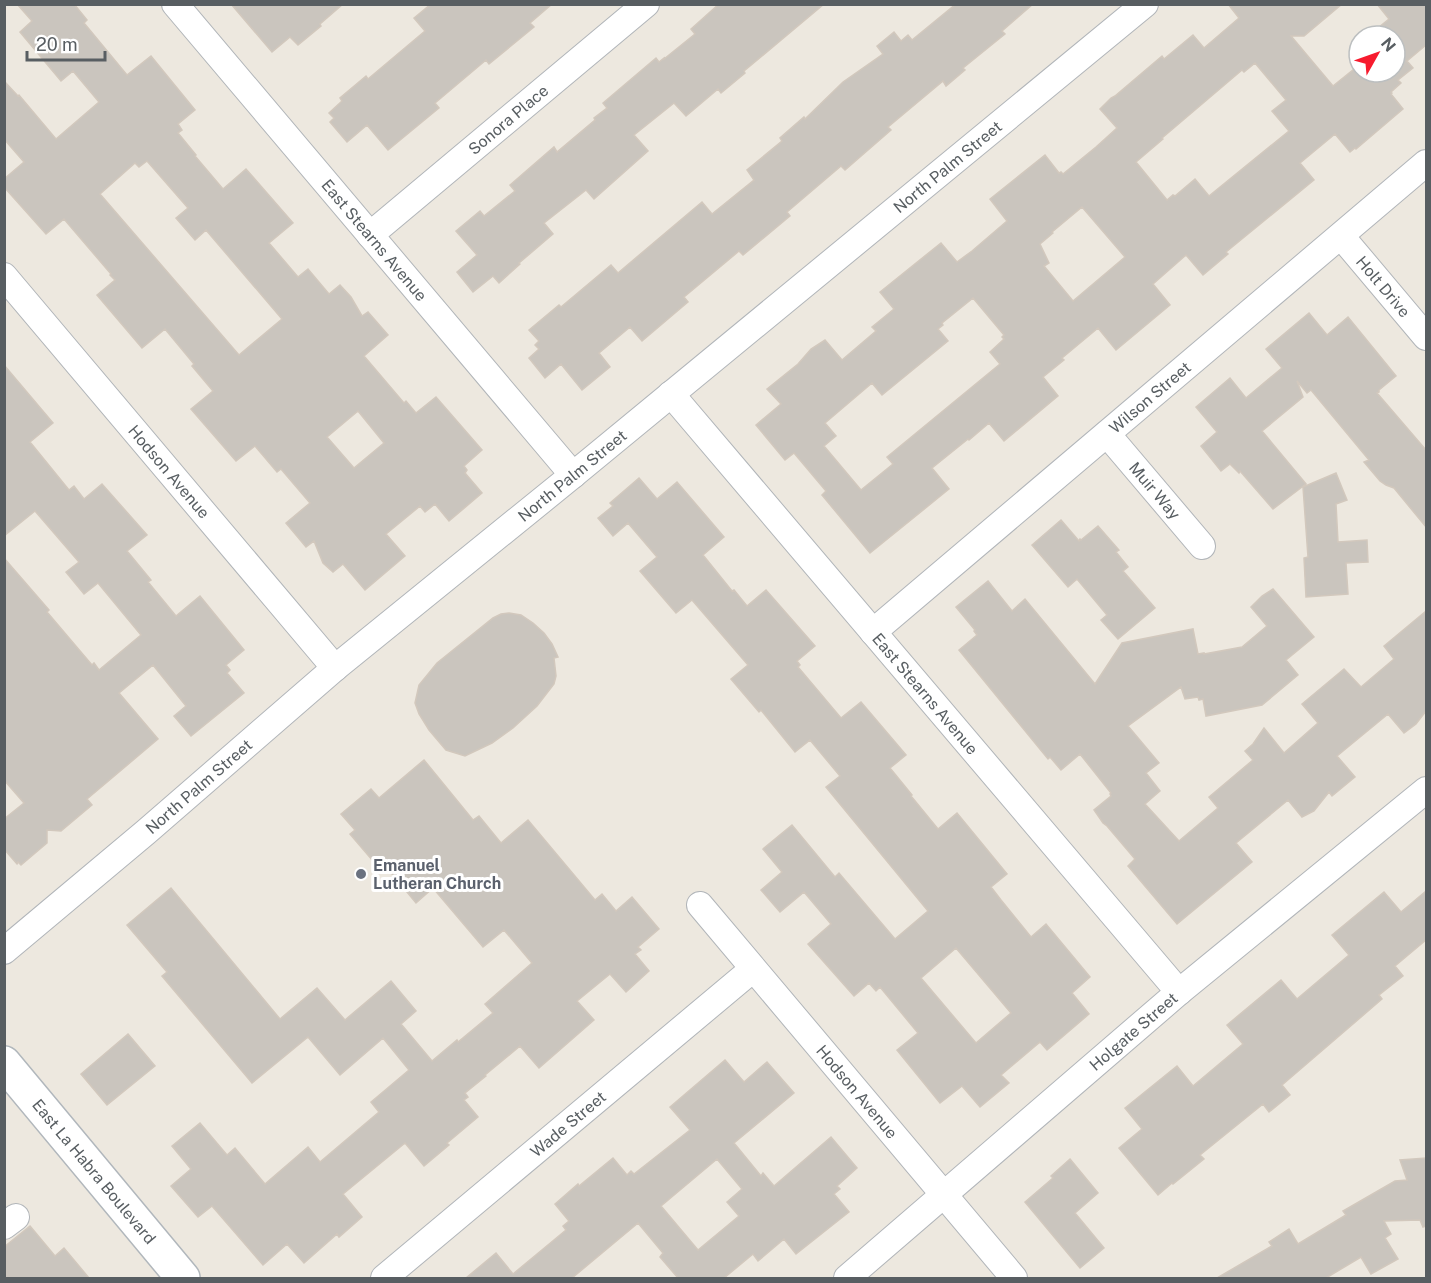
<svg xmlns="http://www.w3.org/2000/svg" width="1431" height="1283" viewBox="0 0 1431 1283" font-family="'Public Sans',sans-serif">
	<rect width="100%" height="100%" fill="#ede8df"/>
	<path fill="#cac5be" stroke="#d2c8bd" stroke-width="1.5" fill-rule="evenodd" d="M17 4H74L87 20 84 23 127 75 151 56 195 110 178 124 182 130 178 133 196 155 195 156 223 189 246 169 293 223 269 243 298 277 308 269 329 294 340 285 351 297 362 316 368 312 388 335 364 356 404 403 406 401 416 413 436 397 482 450 464 466 467 470 465 473 482 493 449 521 435 504 425 512 420 506 386 534 405 556 365 590 343 564 333 572 323 563 314 541 306 547 286 523 310 503 281 469 277 472 255 446 236 461 191 409 213 391 192 366 194 364 165 329 142 348 97 295 115 280 110 275 111 274 64 219 46 234 4 187V179L24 162 4 139V81L18 96 19 95 56 139 99 102 73 71 61 81 20 32 32 21ZM147 161 188 208 176 218 195 240 206 230 282 319 239 355 100 194 135 163 139 167ZM358 411 384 443 354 468 327 437Z
		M231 4H343L320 24 321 26 298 45 290 37 272 52Z
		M431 4H552L530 23 534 27 489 64 486 60 435 103 439 108 388 150 367 125 347 142 330 122 334 118 329 113 342 101 340 98 366 76 368 79 425 31 414 18Z
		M719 4H824L744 71 745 73 721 93 718 89 686 116 674 103 634 135 648 151 594 199 586 190 544 223 553 234 519 263 520 264 499 283 493 276 473 292 457 272 477 255 456 231 480 211 484 216 515 191 510 185 554 147 557 152 595 120 594 118 607 108 603 103 656 58 659 62 664 58V59L695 34 691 29Z
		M956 4H1033L1002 31 1005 34 963 68 965 70 946 86 943 81 888 127 891 130 845 170 841 166 787 212 790 216 743 255 739 251 684 297 688 302 642 341 630 327 599 353 610 367 582 390 561 364 545 378 529 358 539 349 535 345 539 341 529 330 559 305 561 307 611 265 618 273 702 202 712 214 754 180 747 170 782 141 780 138 804 117 805 119 843 82 883 54 877 46 894 32 901 41 908 35 912 40Z
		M1228 4H1342L1304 36H1291L1333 86 1359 65V72H1395V36H1368L1389 19 1377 4H1426V45L1407 61 1413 68 1398 80 1401 83 1391 92 1392 93 1391 94 1403 109 1356 149 1355 148 1350 152 1335 134 1300 163 1314 180 1226 252 1228 254 1203 275 1186 255 1153 284 1170 305 1116 350 1098 328 1062 358 1064 360 1043 377 1058 396 1004 441 989 423 969 440 968 439 932 468 949 489 870 553 822 495 826 491 794 453 785 460 756 425 781 404 767 389 798 364 811 349 825 340 842 360 876 331 872 327 894 309 880 292 941 243 957 262 972 251 1007 221 990 199 1045 155 1059 173 1061 172 1063 174 1096 147 1117 128 1100 109 1111 98 1115 96 1162 56 1164 59 1193 35 1204 48 1239 18ZM1255 63 1286 100 1272 111 1289 131 1209 196 1195 179 1175 196 1173 195 1167 200 1136 162 1163 139 1162 138 1242 70 1244 72ZM1082 207 1125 257 1073 301 1044 266 1049 263 1040 244 1053 233 1052 232ZM973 298 1004 335 1002 337 1004 339 990 352 1000 364 887 457 893 464 861 490 824 446 836 436 825 423 872 383 882 395 948 341 938 329 943 325 942 323Z
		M1309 313 1327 335 1348 317 1396 376 1379 390V392L1377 393 1426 450V527L1394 488 1386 485 1380 481 1364 462 1369 460 1311 390 1307 393 1297 381 1303 397 1262 431 1306 484 1273 509 1240 471 1239 473 1230 464 1221 471 1201 446 1217 432 1196 407 1230 378 1246 398 1282 368 1266 349Z
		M4 365 53 423 30 442 69 490 74 486 84 499 102 484 147 535 127 551 151 580 148 582 176 616 200 596 244 650 226 665 230 670 227 673 244 693 191 736 174 716 186 706 153 665 119 693 158 739 87 799 92 805 61 831 47 830V843L21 865 18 862 17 864 4 849V819L24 803 4 780V558L49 610 47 612 75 645 92 665 94 663 99 670 141 635 98 583 84 594 66 572 79 562 35 511 4 536Z
		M1336 473 1347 500 1336 504 1338 542 1367 540 1368 562 1346 563 1348 594 1306 597 1304 558 1308 557 1303 487Z
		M639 478 657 499 677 482 724 537 703 555 732 591 734 590 747 606 766 590 815 646 797 661 800 665 798 667 841 718 861 702 906 755 890 768 912 795 911 796 938 829 957 813 1007 874 991 887 1001 900 1031 937 1046 924 1090 977 1072 993 1089 1014 1047 1050 1040 1042 1001 1075 1009 1083 980 1107 962 1086 940 1103 897 1050 918 1033 880 987 876 991 869 983 854 996 808 944 831 924 804 892 780 912 761 890 782 872 763 849 792 825 835 877 839 873 895 939 928 911 826 787 840 776 810 740 795 752 761 710 759 712 731 679 748 665 692 600 676 613 640 571 657 557 628 523 613 536 598 518 613 506 610 503ZM956 948 1011 1013 976 1043 921 978Z
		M1061 520 1079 541 1080 539 1081 540 1098 526 1119 550 1116 552 1128 567 1123 571 1155 608 1118 639 1101 620 1107 615 1077 579 1068 587 1032 545Z
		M988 581 1012 611 1025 599 1095 684 1122 643 1193 629 1198 654 1204 653V654L1242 647 1267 626 1251 607 1262 596 1273 589 1314 637 1286 660 1298 675 1262 705 1206 716 1203 699 1199 700 1198 697 1185 699 1181 687 1128 726 1159 763 1146 773 1160 791 1145 804 1179 841 1218 808 1209 797 1253 760 1245 751 1253 744 1264 728 1284 753 1318 723 1302 704 1344 669 1361 687 1394 659 1384 646 1426 611V711L1416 724 1404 733 1388 714 1337 756 1355 777 1332 796 1329 792 1314 811 1302 817 1288 800 1236 843 1252 862 1177 924 1128 866 1135 859 1107 826 1103 823 1094 810 1111 796 1110 794 1111 793 1080 754 1061 770 1050 757 1048 759 959 650 977 635 974 631 975 630 956 607Z
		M509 613 521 615 533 623 544 633 552 644 558 657 554 658 556 676 554 684 537 706 513 728 492 743 465 756 446 750 429 730 419 714 415 703 419 685 437 663 493 618 501 614Z
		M424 760 473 820 479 816 501 843 528 820 595 900 602 894 616 911 632 897 659 929 638 947 641 950 635 954 649 971 626 992 610 974 577 1001 594 1020 539 1068 520 1046 485 1075 486 1076 465 1093 468 1097 464 1100 478 1117 447 1143 449 1145 424 1166 405 1143 343 1194 362 1217 339 1237 337 1234 304 1263 287 1244 263 1265 212 1206 198 1217 171 1186 191 1169 172 1146 200 1123 227 1155 235 1148 265 1184 308 1147 320 1162 379 1112 371 1102 409 1070 383 1038 340 1075 308 1037 252 1083 162 976 167 972 127 925 171 888 280 1019 317 988 345 1020 391 981 416 1011 401 1024 432 1061 457 1040 458 1042 493 1013 485 1004 532 963 504 930 483 947 433 888 416 903 378 857 373 861 350 834 355 830 341 814 371 789 379 798Z
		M1426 891V940L1395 966 1403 976 1379 995 1382 999 1282 1085 1290 1095 1269 1112 1263 1104 1200 1155 1204 1159 1173 1184 1172 1183 1158 1195 1119 1148 1142 1129 1125 1108 1177 1066 1193 1086 1243 1044 1227 1025 1281 980 1297 999 1349 955 1332 935 1384 892 1401 912Z
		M128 1034 155 1066 107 1105 81 1074Z
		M725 1060 744 1082 767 1062 794 1093 734 1143 761 1176 763 1173 774 1186 831 1137 857 1168 837 1186 840 1189 834 1194 849 1212 796 1254 784 1239 758 1261 753 1254 724 1278H678L660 1257 663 1253 638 1223 572 1278H466L496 1253 513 1274 566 1230 563 1226 569 1221 555 1204 578 1184 579 1186 613 1158 627 1175 631 1171 634 1174 690 1130 670 1107ZM717 1159 742 1189 727 1202 739 1216 698 1250 661 1206Z
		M1426 1158V1226L1423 1227 1420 1220 1384 1221 1391 1234 1385 1238 1398 1259 1371 1274 1361 1257 1326 1278H1217L1272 1246 1269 1242 1289 1229 1298 1244 1346 1215 1343 1211 1395 1181 1407 1180 1400 1160Z
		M1070 1159 1098 1193 1075 1213 1104 1248 1080 1268 1025 1202 1053 1178 1051 1176Z
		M30 1226 55 1256 64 1248 89 1278H4V1247Z"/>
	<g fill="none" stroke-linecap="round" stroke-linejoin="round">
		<defs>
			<g id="minor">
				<path id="s1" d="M175 4 573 475"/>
				<path id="s2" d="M370 235 646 4"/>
				<path id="s3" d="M1341 236 1426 337"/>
				<path id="s4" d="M4 276 335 668"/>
				<path id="s5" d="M671 394 1179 992"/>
				<path id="s6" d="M1107 434 1202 546"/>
				<path id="s7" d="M873 632 1426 163"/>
				<path id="s8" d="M700 905 1014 1278"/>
				<path id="s9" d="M4 951 146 832 335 668 573 475 1145 4"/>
				<path d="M4 1226 16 1217"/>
				<path id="s10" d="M384 1278 753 969"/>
				<path id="s11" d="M847 1278 1179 992 1426 790"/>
			</g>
			<g id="secondary">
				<path id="s12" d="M4 1063 183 1278"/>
			</g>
		</defs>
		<use href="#minor" stroke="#b1b5b9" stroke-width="28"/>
		<use href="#secondary" stroke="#b1b7bc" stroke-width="36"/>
		<use href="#minor" stroke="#fff" stroke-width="26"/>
		<use href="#secondary" stroke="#fff" stroke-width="33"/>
	</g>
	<circle fill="#6b7280" stroke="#fff" stroke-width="2" cx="361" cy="874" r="6"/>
	<g text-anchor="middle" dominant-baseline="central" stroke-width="6" stroke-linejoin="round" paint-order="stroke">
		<g font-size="16" fill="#585e62" stroke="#fff">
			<text stroke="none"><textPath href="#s2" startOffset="180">Sonora Place</textPath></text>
			<text stroke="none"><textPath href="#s9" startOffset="1227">North Palm Street</textPath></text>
			<text stroke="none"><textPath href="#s1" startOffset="309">East Stearns Avenue</textPath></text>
			<text stroke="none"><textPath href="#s3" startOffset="66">Holt Drive</textPath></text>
			<text stroke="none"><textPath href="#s7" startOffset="363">Wilson Street</textPath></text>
			<text stroke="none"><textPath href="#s4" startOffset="256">Hodson Avenue</textPath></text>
			<text stroke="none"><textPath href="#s9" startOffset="741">North Palm Street</textPath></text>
			<text stroke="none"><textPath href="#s6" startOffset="74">Muir Way</textPath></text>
			<text stroke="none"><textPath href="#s5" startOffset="393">East Stearns Avenue</textPath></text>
			<text stroke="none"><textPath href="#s9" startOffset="255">North Palm Street</textPath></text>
			<text stroke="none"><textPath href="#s11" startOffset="378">Holgate Street</textPath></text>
			<text stroke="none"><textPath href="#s8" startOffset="244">Hodson Avenue</textPath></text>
			<text stroke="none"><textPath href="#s10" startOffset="240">Wade Street</textPath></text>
			<text stroke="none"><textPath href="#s12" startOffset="141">East La Habra Boulevard</textPath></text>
		</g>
		<g font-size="16" font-weight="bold" fill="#5b616d" stroke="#fff" text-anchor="start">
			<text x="373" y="865">Emanuel<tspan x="373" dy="18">Lutheran Church</tspan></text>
		</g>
	</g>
	<rect width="1431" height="1283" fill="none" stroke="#585e62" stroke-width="12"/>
	<g transform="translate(1377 54) rotate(50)"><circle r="28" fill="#ffffff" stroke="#bcbfc0" stroke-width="1.5"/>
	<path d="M0-4.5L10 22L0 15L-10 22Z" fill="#f71b2e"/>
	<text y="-9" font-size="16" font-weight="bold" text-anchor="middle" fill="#585e62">N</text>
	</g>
	<path d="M27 51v9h78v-9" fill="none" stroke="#585e62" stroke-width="3"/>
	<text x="36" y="51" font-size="18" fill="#585e62" stroke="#ffffff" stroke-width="4.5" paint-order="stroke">20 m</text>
</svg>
